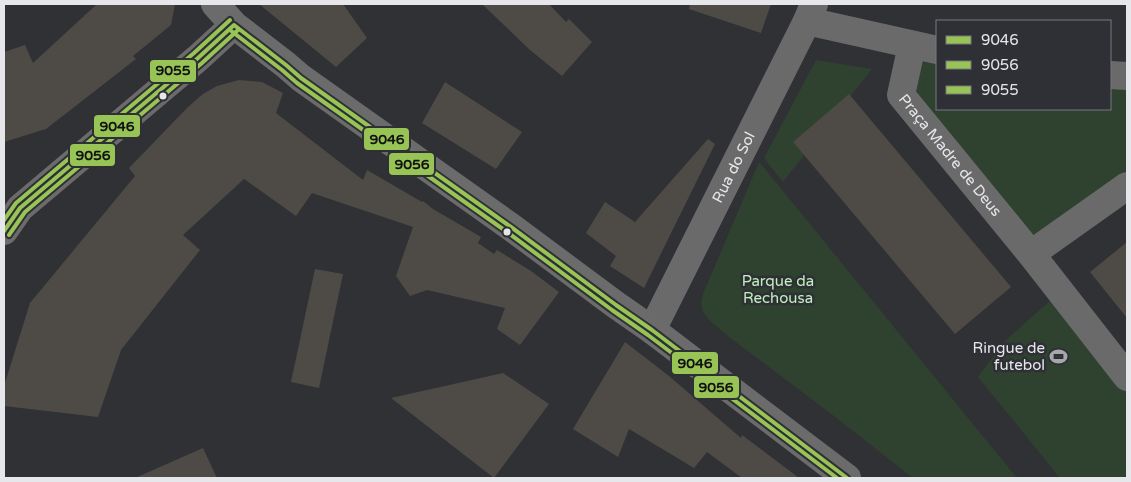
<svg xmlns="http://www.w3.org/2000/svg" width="1131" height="482" viewBox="0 0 1131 482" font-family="'Varela Round',sans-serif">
	<rect width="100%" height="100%" fill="#303135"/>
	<path fill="#2f412f" d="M916 54 937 58V109H1110V81L1127 82V178L1033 243 907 91Z
		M816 60 872 69 783 182 764 158Z
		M759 162 779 186 1017 478H913L830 413 729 337 709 320 703 312 701 302 703 294Z
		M1053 298 1112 372 1127 394V478H1060L978 377 1005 341Z"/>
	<path fill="#4e4b47" d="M97 4H175L171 25 133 56 136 59 46 129 4 142V52L25 45 33 63Z
		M259 4H343L367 38 336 67Z
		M482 4H549L566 22 569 19 592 42 562 76 530 50Z
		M690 4H771L761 33 689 9Z
		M239 80 262 82 283 93 276 113 363 180 367 170 422 202 423 201 433 209 481 237 478 243 494 254 497 250 531 271 559 292 520 345 497 329 505 308 427 290 410 296 396 276 413 227 312 193 296 216 244 179 183 235 200 250 121 350 98 417 4 406V386L30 303 135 176 129 168 188 107 203 94 217 86Z
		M445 82 522 132 496 169 422 123Z
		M849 94 1011 287 955 334 793 142Z
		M708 139 715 144 644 288 610 266 616 256 586 233 605 202 635 222Z
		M1127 242V318L1090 272Z
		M315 269 343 274 319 388 291 382Z
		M625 342 669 376 741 438 742 435 799 478H742L707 452 694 468 629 429 618 457 573 429Z
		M503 373 549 404 494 478 391 398Z
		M203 448 217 478H135Z"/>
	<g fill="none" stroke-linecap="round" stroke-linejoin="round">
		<g stroke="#6b6a6b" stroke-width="28">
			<path d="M807 21 937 50"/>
			<path id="s1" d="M912 45 901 95 1031 254 1127 186"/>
			<path d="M1110 75 1127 76"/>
			<path d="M1031 254 1127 377"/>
			<path id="s2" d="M652 330 807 21 814 4"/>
		</g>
		<path stroke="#6c6b6c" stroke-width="28" d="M215 4 234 25 286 65 301 78 511 227 616 305 652 330 847 478
			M4 231 20 208 198 58 234 25"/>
		<defs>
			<path id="bus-1" d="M234 25 286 65 301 78 511 227 616 305 652 330 847 478
				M4 231 20 208 198 58 234 25"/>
			<path id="bus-2" d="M230 30 282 70 297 83 507 232 612 310 648 335 837 478
				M9 235 25 212 202 63 238 30"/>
			<path id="bus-3" d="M4 220 16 203 194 53 230 20"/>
		</defs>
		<use href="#bus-1" stroke="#2f3036" stroke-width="8"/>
		<use href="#bus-2" stroke="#2f3036" stroke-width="8"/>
		<use href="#bus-3" stroke="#2f3036" stroke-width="8"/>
		<use href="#bus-1" stroke="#98c455" stroke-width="4"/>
		<use href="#bus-2" stroke="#98c455" stroke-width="4"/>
		<use href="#bus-3" stroke="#98c455" stroke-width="4"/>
	</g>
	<defs>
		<symbol id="stadium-bare" viewBox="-9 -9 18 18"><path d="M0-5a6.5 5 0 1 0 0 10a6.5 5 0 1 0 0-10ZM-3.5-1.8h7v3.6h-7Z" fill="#a6a7ab" stroke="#2f3036" stroke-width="2.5" paint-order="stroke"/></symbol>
	</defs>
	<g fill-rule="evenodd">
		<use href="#stadium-bare" x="1046" y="344" width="25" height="25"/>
	</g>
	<g fill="#e6e7eb" stroke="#2f3036" stroke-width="2">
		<circle cx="163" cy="96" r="4.5"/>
		<circle cx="507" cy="232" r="4.5"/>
	</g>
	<g text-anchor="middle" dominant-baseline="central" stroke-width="5" stroke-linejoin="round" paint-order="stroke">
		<g font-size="15" fill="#e6e7eb" stroke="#2f3036">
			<text stroke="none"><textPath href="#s1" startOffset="129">Praça Madre de Deus</textPath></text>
			<text stroke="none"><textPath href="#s2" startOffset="182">Rua do Sol</textPath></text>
		</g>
		<g font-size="15" fill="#c0f0be" stroke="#2f3036">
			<text x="778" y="281">Parque da<tspan x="778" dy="17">Rechousa</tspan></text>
		</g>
		<g font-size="15" fill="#e6e7eb" stroke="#2f3036" text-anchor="end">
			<text x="1045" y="348">Ringue de<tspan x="1045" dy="17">futebol</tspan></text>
		</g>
	</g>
	<g stroke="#2f3036" stroke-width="2">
		<rect x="149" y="59" width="48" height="24" rx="5" fill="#98c455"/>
		<rect x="93" y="114" width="48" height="24" rx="5" fill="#98c455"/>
		<rect x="363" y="127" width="47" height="24" rx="5" fill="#98c455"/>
		<rect x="69" y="143" width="47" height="24" rx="5" fill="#98c455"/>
		<rect x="388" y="152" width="47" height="24" rx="5" fill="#98c455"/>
		<rect x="671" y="351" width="48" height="24" rx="5" fill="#98c455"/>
		<rect x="693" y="375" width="47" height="24" rx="5" fill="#98c455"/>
	</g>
	<g font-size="14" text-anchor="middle" font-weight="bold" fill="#111">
		<text x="173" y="75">9055</text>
		<text x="117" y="131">9046</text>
		<text x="387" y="144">9046</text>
		<text x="93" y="160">9056</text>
		<text x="412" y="169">9056</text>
		<text x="695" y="368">9046</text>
		<text x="716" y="392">9056</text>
	</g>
	<rect width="1131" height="482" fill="none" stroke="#e6e7eb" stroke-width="10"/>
	<rect x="936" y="20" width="175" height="90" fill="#2f3036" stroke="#78797e"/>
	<rect x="946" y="36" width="25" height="8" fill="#98c455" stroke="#78797e"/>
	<text x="981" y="45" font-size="15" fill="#e6e7eb">9046</text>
	<rect x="946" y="61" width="25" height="8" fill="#98c455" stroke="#78797e"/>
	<text x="981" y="70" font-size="15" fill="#e6e7eb">9056</text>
	<rect x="946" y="86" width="25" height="8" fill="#98c455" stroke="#78797e"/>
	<text x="981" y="95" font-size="15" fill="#e6e7eb">9055</text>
</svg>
